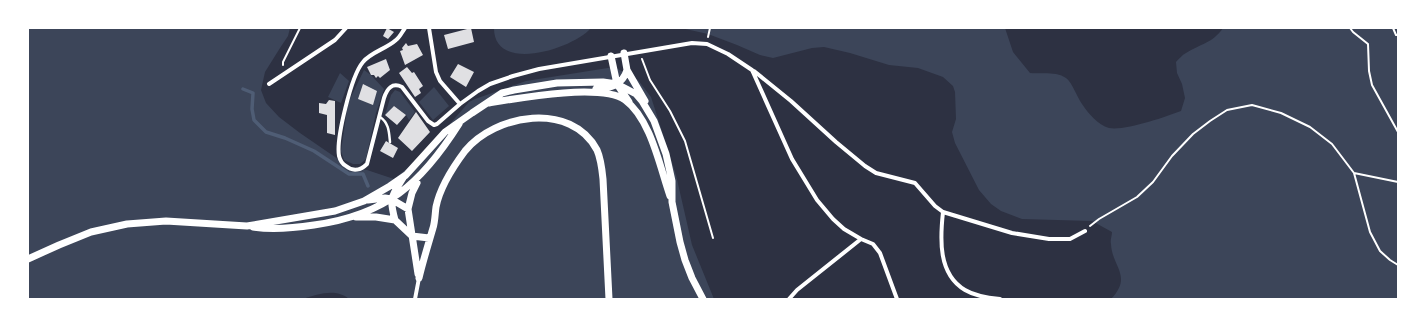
<svg xmlns="http://www.w3.org/2000/svg" width="1426" height="327" viewBox="0 0 1426 327" font-family="Poppins,sans-serif">
	<rect width="100%" height="100%" fill="#2d3142"/>
	<path fill="#3c4559" d="M28 28H290L288 36 280 48 265 72 261 90 266 103 279 117 300 133 351 168 367 170 394 179 421 157 469 102 475 99 526 81 614 67 638 80 651 97 676 175 692 245 714 299H349C336 288 318 294 303 299H28Z
		M494 28H591C573 49 494 74 494 28Z
		M681 28H1005L1013 52 1030 73C1041 74 1057 71 1066 78 1072 82 1077 97 1082 104 1088 113 1098 125 1109 128 1125 131 1165 117 1181 111L1185 98 1182 84 1177 73 1176 62C1179 59 1182 55 1186 53 1200 44 1213 43 1223 28H1398V299H1111C1133 276 1112 267 1111 244 1110 240 1112 236 1112 232L1092 221 1022 219 1001 211 991 204 979 190 955 143 952 132 956 119 955 92 953 86 943 77 918 68 889 65 850 53 824 47 812 48 773 58 760 55 737 45 708 34Z
		M364 70 371 75 384 89 376 113 366 159 360 164H353L344 160 341 151 348 103Z
		M340 73 349 81 341 103 328 97Z
		M434 87 449 106 433 120 419 102Z
		M395 90 400 92 415 112 409 120 406 115 394 106 385 115 391 95Z"/>
	<g fill="none" stroke-linecap="round" stroke-linejoin="round">
		<path stroke="#4f5d75" stroke-width="3.5" d="M243 89 253 93 252 109 254 120 266 132 285 138 314 151 349 174H363L368 186"/>
	</g>
	<path fill="#e0e0e3" d="M387 28 394 32 388 39 383 36Z
		M471 28 474 42 448 49 444 35Z
		M406 43 408 46 417 44 423 55 405 65 400 51 403 50 402 48Z
		M386 59 390 70 380 78 378 76 376 78 374 75H371L367 67Z
		M458 64 474 72 466 87 450 77Z
		M407 67 412 73 414 72 423 86 419 89 421 93 415 97 399 73Z
		M363 84 377 91 373 105 358 99Z
		M329 100 335 101V135L327 133V115L319 113V103L326 104Z
		M394 106 406 115 397 125 385 115Z
		M416 112 430 132 412 151 398 138Z
		M386 141 398 148 393 158 380 151Z"/>
	<g fill="none" stroke-linecap="round" stroke-linejoin="round">
		<path stroke="#fff" stroke-width="2" d="M1350 28 1353 32 1368 44 1369 71 1372 85 1398 132
			M1393 28 1396 35H1398
			M708 37 710 28
			M642 59 650 80 670 111 685 141 713 238
			M283 65V62L300 28
			M1354 173 1398 182
			M1090 226 1099 219 1137 197 1153 182 1172 156 1193 134 1210 121 1227 110 1252 105 1281 113 1310 127 1332 144 1354 173 1370 232 1380 251 1390 260 1398 265"/>
		<path stroke="#fff" stroke-width="2.5" d="M380 117C389 123 389 132 390 142"/>
		<path stroke="#fff" stroke-width="4" d="M405 28C402 32 400 37 396 40 386 49 371 52 363 62 351 76 336 139 339 156 340 160 342 164 346 166 353 172 361 170 367 164L384 98C387 89 392 82 402 87L428 121 434 125 437 124 460 104
			M429 28 436 72 440 81 460 104 478 91 490 84 513 76 539 69 692 43 707 44 728 54 752 70 792 159 817 200 833 219 844 229 861 239 873 244 880 253 897 299
			M754 71 791 101 836 142 865 166 876 173 915 183 935 206 943 212 1012 233 1049 239H1070L1085 231
			M269 84 335 40 346 28
			M943 212C940 239 938 274 965 290 975 296 989 298 1000 299
			M415 299 419 278
			M789 299 797 290 861 239"/>
		<path stroke="#fff" stroke-width="7" d="M624 53 627 70 645 101
			M611 56 617 84 629 102
			M596 89C610 88 622 86 627 70
			M489 103C519 98 601 83 625 100 651 119 660 168 670 196
			M417 183 412 193 408 209 418 274
			M368 200 385 198 391 199 408 209
			M356 217H376L395 220 412 236 429 238
			M395 220C389 198 391 197 403 178
			M253 227C273 230 294 228 314 225 386 215 421 184 459 124
			M28 259 59 245 91 232 127 224 166 221 247 226 335 211 364 201 390 186 406 175 445 132 472 113 502 93 514 90 557 83 603 82 617 84 636 94 642 101 654 121 666 154 672 181V202L680 242 685 260 692 278 703 299
			M419 278C423 261 428 245 433 228 435 222 435 214 436 207 440 187 453 167 465 151 495 114 571 101 597 150 601 159 602 169 603 179L609 299"/>
	</g>
	<rect width="1426" height="327" fill="none" stroke="#ffffff" stroke-width="58"/>
</svg>
